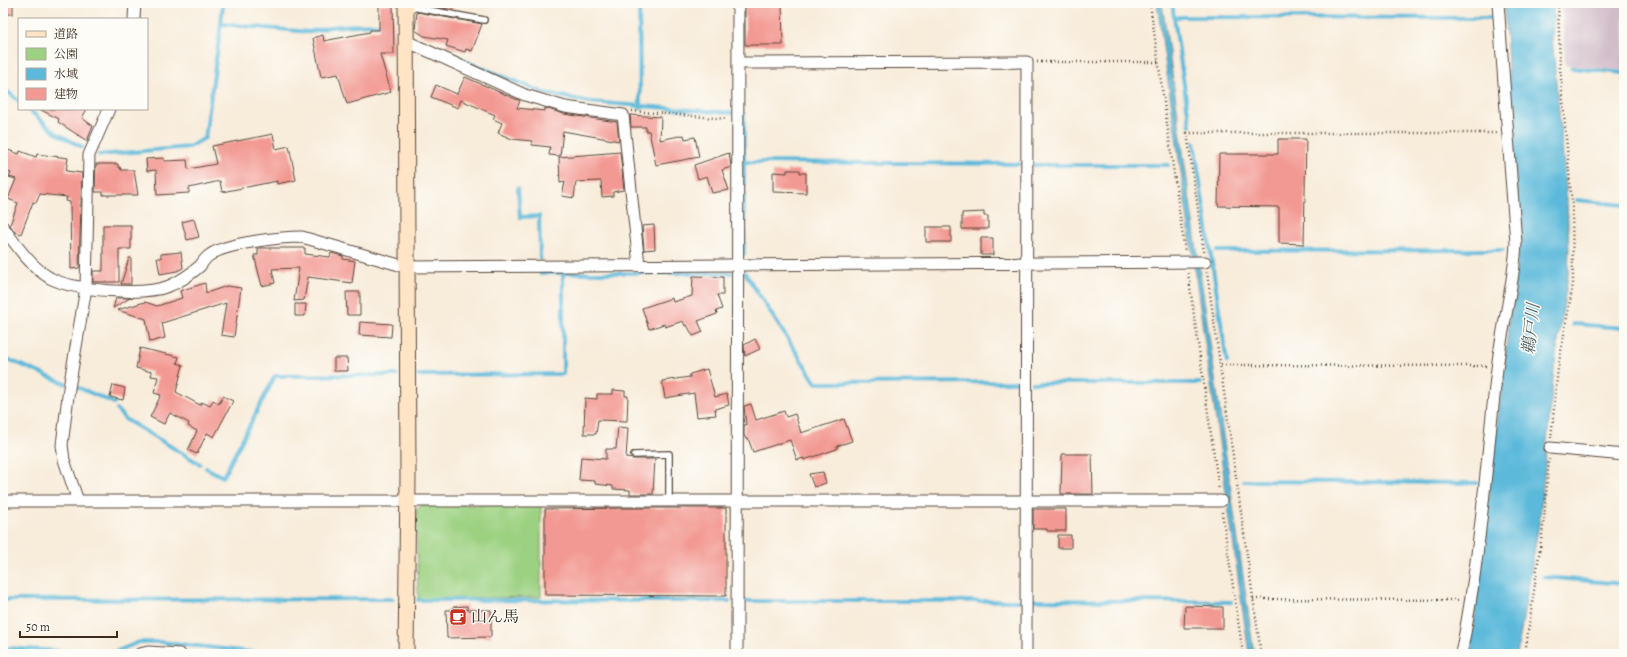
<svg xmlns="http://www.w3.org/2000/svg" width="1627" height="657" viewBox="0 0 1627 657" font-family="Alegreya,'Noto Serif JP',serif">
	<rect width="100%" height="100%" fill="#fdfcf7"/>
	<filter id="ink" filterUnits="userSpaceOnUse"><feTurbulence type="fractalNoise" baseFrequency=".025" numOctaves="2"/><feDisplacementMap in="SourceGraphic" scale="8" xChannelSelector="R" yChannelSelector="G"/><feConvolveMatrix kernelMatrix="1 2 1 2 8 2 1 2 1" color-interpolation-filters="sRGB"/></filter>
	<filter id="wash" filterUnits="userSpaceOnUse"><feTurbulence type="fractalNoise" baseFrequency=".012" numOctaves="4" result="noise"/><feDisplacementMap in="SourceGraphic" scale="16" xChannelSelector="R" yChannelSelector="G"/><feGaussianBlur stdDeviation="0.9" result="paint"/><feColorMatrix in="noise" values="0 0 0 0 0 0 0 0 0 0 0 0 0 0 0 0 0 1.4 0 .05"/><feComposite in="paint" operator="in"/></filter>
	<g filter="url(#wash)">
		<rect width="100%" height="100%" fill="#f8ecda"/>
		<path fill="#d1bdca" d="M1562 3H1624V71L1565 65Z"/>
		<path fill="#9cd181" stroke="#6c7e50" d="M421 505H541V597L418 599 416 510Z"/>
		<path fill="#5cb9da" stroke="#4c727c" d="M1157 3H1162L1254 654H1249Z
			M1504 3H1554L1552 37 1567 201 1569 250 1568 276 1554 369 1540 517 1517 654H1470L1510 314 1520 244Z"/>
		<g fill="none" stroke-linecap="round" stroke-linejoin="round">
			<path stroke="#5cb9da" stroke-width="4" d="M639 3 640 108
				M1172 3 1190 126
				M1178 17 1491 18
				M221 24 223 3
				M441 48 470 63 545 93 590 102 732 113
				M1571 68 1624 73
				M3 88 19 101
				M28 109 56 133 82 147
				M740 114H744V254
				M1194 142 1227 362
				M99 155 189 147 205 138 221 24 309 32 330 27 370 24 384 25
				M744 162 1020 164
				M1032 165H1168
				M518 188 520 217 539 216 540 259
				M1577 200 1624 205
				M1217 251 1503 250
				M540 273H731
				M745 273 816 383 1021 382
				M1573 324 1624 328
				M3 357 66 384
				M418 375 563 374V273
				M1032 383H1200
				M77 387 114 403
				M117 410 125 419 200 464
				M206 468 223 477 275 376 397 375
				M1244 481 1477 483
				M1544 577 1624 584
				M3 600 393 599
				M418 600 729 601
				M1032 600 1231 602
				M744 601H1022
				M3 648 102 653 115 652 139 642H161L270 654"/>
		</g>
		<g id="blocks">
			<path fill="#f39993" d="M3 3H13V14H3Z
				M418 3H454L453 10Z
				M745 3H782L783 45H745Z
				M379 4H393L394 54H380L391 92 347 104 338 74 321 77 313 38 323 35 324 41 370 32V30H379Z
				M417 12 482 24 472 51 466 49 465 52 446 46 448 40 424 36 415 30Z
				M465 77 520 101 517 108 545 111V108L564 114 617 122 619 141 563 131 560 156 549 155 550 147 532 145V141L512 139 498 133 502 123 493 119 495 115 461 100 458 108 431 97 436 85 457 94Z
				M39 109H87L82 118 93 126 87 141 58 122 59 119Z
				M630 115 661 117 660 140 684 135 685 139 695 137 699 157 656 165 649 131H646V127H631Z
				M273 134 276 149 289 146 296 180 277 184V181L222 192 220 181 189 188V193L157 195 156 170 147 171 146 159 164 158V161L187 160 188 169 216 164 212 146Z
				M1278 139H1306L1304 244 1279 243V207L1218 206 1219 154H1278Z
				M3 148 19 154 20 151 36 157 37 154 68 158 66 171 82 173 79 268 71 269 70 202 66 201 67 197 40 194 36 203 33 202 21 234 15 232 10 225 18 203 8 199 16 179 9 177 11 173 3 170Z
				M620 152 624 190 613 192V196L602 197 601 181 576 182 574 198 562 196 565 182 560 183 559 157Z
				M729 153 731 167 722 170 729 190 712 193 707 176 698 179 694 165Z
				M96 164H118V167H120L121 170H134L138 195H103V192H95Z
				M787 170H800V173H806V193L773 192V172L787 173Z
				M984 212V216H988V229H962V213Z
				M194 219 199 237 187 240 182 222Z
				M103 225H131V249H119V282H93V271H103Z
				M654 225 655 249 644 250 642 226Z
				M926 227H951V242H926Z
				M981 238H993V255H981Z
				M258 248H305V254L330 257 331 253 343 256V259L355 261 352 283 308 277 304 300 294 301 299 268 272 269 275 283 262 286 254 255H258Z
				M181 252 183 268 177 271 160 274 157 258H161V254Z
				M129 258H131V284H121Z
				M693 276 723 277V295H717L722 309 716 311 717 314 698 321 703 332 693 336 687 325 685 326 683 321 665 327 664 324 649 329 642 308 672 298 673 302 692 296Z
				M205 283 206 293 227 286 241 288 234 337 221 335 226 303 162 323 165 338 150 342 146 319 117 310 145 302 157 306 182 298 180 291Z
				M346 292H360V315H347Z
				M116 298H130L113 308Z
				M295 304H306L305 316H295Z
				M360 322 392 324 391 337 359 335Z
				M755 339 760 349 745 356 744 345Z
				M140 348 179 357 177 363 183 365 176 392 200 405 202 402 210 406 213 400 219 404 223 396 233 401 214 437 207 433 197 454 188 450 197 431 188 426 189 423 170 413 164 424 150 417 161 395 154 393 158 377 151 376 152 372 136 368Z
				M334 358H347L348 371H334Z
				M707 369 715 397 727 394 729 405 715 409 716 415 697 417 694 393 665 398 662 381 690 377V374Z
				M113 385 125 388 123 400 110 397Z
				M613 390 625 391V396H628L627 421 598 420 596 434H584L585 398 597 399V394H613Z
				M751 404 756 420 784 411 786 417 795 414 801 433 844 419 852 441 837 446V449L804 460V458L797 460 790 440 753 452 748 438 746 439 744 435V425H746L744 406Z
				M618 427 628 428 626 458 634 459H655L653 494H630V490L613 489V486L595 484V481L579 480 581 457 606 459V449H616Z
				M1062 454H1092L1093 494H1061Z
				M823 472 826 483 814 487 809 474Z
				M630 508H726V596L545 595V509Z
				M1033 509H1066V531H1047V529H1033Z
				M1058 535H1071V548H1058Z
				M467 606V610H491V637L447 638 446 610H453V607Z
				M1185 606 1223 607V628H1184Z"/>
		</g>
	</g>
	<g filter="url(#ink)">
		<use href="#blocks" fill-opacity="0" stroke="#57473a" stroke-width="1"/>
		<g fill="none" stroke-linecap="round" stroke-linejoin="round">
			<defs>
				<path id="lane" d="M406 6 484 20
					M634 455 669 454V501"/>
				<path id="street" d="M134 19 135 3
					M406 41 525 95 565 107 623 115 639 265
					M738 63 1027 62 1026 654
					M3 227C16 245 31 267 50 278 75 291 144 296 169 286 179 282 192 273 200 266 203 262 206 257 210 255 226 243 281 237 302 237L406 267 1205 262
					M1550 448 1624 455
					M3 501H1221
					M78 501 64 460 62 445 69 388 86 288 89 155 109 109
					M140 654 148 652 180 654
					M737 654 738 3
					M1461 654C1480 560 1486 464 1497 369 1502 326 1514 286 1516 243L1498 3"/>
				<path id="secondary" d="M406 3 408 478 406 654"/>
			</defs>
			<use href="#lane" stroke="#57473a" stroke-width="8"/>
			<use href="#street" stroke="#57473a" stroke-width="13"/>
			<use href="#secondary" stroke="#57473a" stroke-width="17"/>
			<path stroke="#57473a" stroke-width="2.5" stroke-dasharray="1 3" stroke-linecap="butt" d="M1150 3 1185 252
				M1037 62H1159
				M632 111 727 119
				M1204 252 1187 133H1497
				M1207 272 1261 654
				M1188 273 1219 490
				M1221 365 1486 366
				M1551 438 1558 368 1573 284 1572 205 1560 68 1558 3
				M1222 512 1243 654
				M1253 599 1459 600
				M1525 654 1544 520 1549 459"/>
			<use href="#lane" stroke="#fff" stroke-width="5.5"/>
			<use href="#street" stroke="#fff" stroke-width="11"/>
			<use href="#secondary" stroke="#ffe4c6" stroke-width="15"/>
		</g>
	</g>
	<defs>
		<symbol id="cafe-square" viewBox="-11 -11 22 22"><rect x="-9" y="-9" width="18" height="18" rx="4" fill="#c8321e" stroke="#fdfcf7"/><path d="M-5.5-4.5H6V0H3Q3 3.5 0 3.5H-2.5Q-5.5 3.5-5.5 0ZM3-3.2v2h1.7v-2ZM-6 4.5H4V6H-6Z" fill="#fff"/></symbol>
	</defs>
	<g fill-rule="evenodd">
		<use href="#cafe-square" x="448" y="607" width="20" height="20"/>
	</g>
	<g text-anchor="middle" dominant-baseline="central" stroke-width="3" stroke-linejoin="round" paint-order="stroke">
		<g font-size="16" fill="#3b2a1e" stroke="#fdfcf7" text-anchor="start">
			<text x="471" y="617">山ん馬</text>
		</g>
		<g font-size="17" font-style="italic" fill="#475c60" stroke="#fdfcf7">
			<text transform="translate(1531 329) rotate(-84)">鵜戸川</text>
		</g>
	</g>
	<rect width="1627" height="657" fill="none" stroke="#fdfcf7" stroke-width="16"/>
	<rect x="18" y="18" width="130" height="92" fill="#fdfcf7" stroke="#afa8a0"/>
	<rect x="26" y="31" width="20" height="6" fill="#ffe4c6" stroke="#afa8a0"/>
	<text x="54" y="38" font-size="12" fill="#3b2a1e">道路</text>
	<rect x="26" y="48" width="20" height="12" fill="#9cd181" stroke="#afa8a0"/>
	<text x="54" y="58" font-size="12" fill="#3b2a1e">公園</text>
	<rect x="26" y="68" width="20" height="12" fill="#5cb9da" stroke="#afa8a0"/>
	<text x="54" y="78" font-size="12" fill="#3b2a1e">水域</text>
	<rect x="26" y="88" width="20" height="12" fill="#f39993" stroke="#afa8a0"/>
	<text x="54" y="98" font-size="12" fill="#3b2a1e">建物</text>
	<path d="M20 631v6h97v-6" fill="none" stroke="#3b2a1e" stroke-width="2"/>
	<text x="26" y="631" font-size="12" fill="#3b2a1e" stroke="#fdfcf7" stroke-width="3" paint-order="stroke">50 m</text>
</svg>
